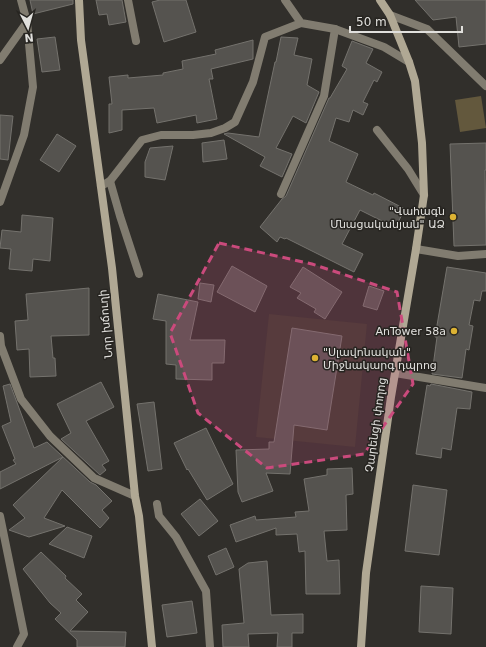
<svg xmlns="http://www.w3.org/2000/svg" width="486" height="647" viewBox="0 0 486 647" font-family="'DejaVu Sans','Noto Sans Armenian',sans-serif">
	<rect width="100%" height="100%" fill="#312f2b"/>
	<path fill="#3b372d" d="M269 314 367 324 355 447 256 437Z"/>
	<path fill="#63583d" d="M481 96 486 128 460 132 455 100Z"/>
	<path fill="#55534f" stroke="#74726d" d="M30 0H73V4L33 14Z
		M96 0H122L126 22 109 25 107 14 99 15Z
		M160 0H186L196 32 164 42 152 2Z
		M415 0H486V44L459 47 456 17 433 20Z
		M55 37 60 70 42 72 37 39Z
		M281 37 298 38 294 55 312 59 307 85 319 92 306 123 293 116 276 148 292 154 282 177 260 166 265 157 224 134 228 133 259 137 275 62H276Z
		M253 40V59L211 69 213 79H209L217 119 197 123 196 115 157 123 154 108 122 110V130L109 133V104H112L109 77 128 75V78L163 75V73L183 69 182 61 216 54 215 50Z
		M352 41 373 49 366 63 382 72 377 82 374 80 363 102 368 104 363 115 353 110 349 122 336 118 329 141 358 154 346 182 373 195 374 193 405 209 396 226 387 221 386 223 360 210 342 244 363 254 354 272 286 238 285 239 280 237 277 242 260 227 282 199 286 196 329 98H330L347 69 342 66Z
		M0 115 13 116 8 160 0 159Z
		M57 134 76 146 59 172 40 160Z
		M224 140 227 159 203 162 202 143Z
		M486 143V170H485L486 245 454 246 450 144Z
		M173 146 165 180 145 177V162L150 148Z
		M22 215 53 218 50 261 33 259 32 271 9 269 11 249 0 248 2 230 21 232Z
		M232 266 267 286 255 312 217 292Z
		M303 267 342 292 325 319 314 312 316 309 297 298 301 293 290 287Z
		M447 267 486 273V291H482L480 301 474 300 469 325 473 326 469 350 466 349 462 378 432 374 437 337H435Z
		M200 283 214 285 211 302 198 299Z
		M369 286 384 291 377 310 363 306Z
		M89 288V335L51 336 53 358H55L56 376 30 377 29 349 17 350 15 321 28 320 26 294Z
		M158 294 198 302 190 340H225L224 363H212V380L176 379V365L166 364V321L153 319Z
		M292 328 342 336 327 430 294 425 290 474 266 473 273 491 242 502 238 492 236 450 269 449V442H274Z
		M101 382 114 407 86 421 109 461 102 465 106 470 100 475 61 439 71 433 57 404Z
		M10 384 34 448 47 442 90 482 96 485 112 501 102 510 109 518 100 528 62 490 44 518 65 526 29 537 9 530 25 518 13 505 63 457 0 489V472L16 464 13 460 15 459 2 426 11 422 3 386Z
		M431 384 472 392 470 409 457 408 451 450 442 448 441 458 416 454 427 385 430 386Z
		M154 402 162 469 148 471 137 404Z
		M206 428 233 484 207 500 188 469 187 470 174 443Z
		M352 468 353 494 346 495 347 530 324 531 327 561 339 560 340 594H306L305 551 299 552 297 534 276 535V528L236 542 230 525 255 516 256 520 296 517 295 512 309 511 304 479 327 475V469Z
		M413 485 447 490 439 555 405 551Z
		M200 499 218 521 199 536 181 514Z
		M67 527 92 536 84 558 49 544Z
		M226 548 234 567 216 575 208 556Z
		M41 552 66 576 65 578 82 594 76 600 88 612 70 631 126 632 125 647H77V640L55 619 61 613 50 603 23 569Z
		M267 561 271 615 303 614V633H292V647H277L278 633 248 634 249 647H223L222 625 244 623 239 569 248 563Z
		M421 586 453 588 451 634 419 632Z
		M192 601 197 633 167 637 162 605Z"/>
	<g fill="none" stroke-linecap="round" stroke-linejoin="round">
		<path stroke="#817c70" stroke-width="8" d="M128 0 136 41
			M0 60 27 22
			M377 130 408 169 424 195
			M110 181 120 216 139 274
			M281 194 324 96 335 29
			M416 249 458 256 486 254"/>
		<path stroke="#817c70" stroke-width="8" d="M285 0 301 23 335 29 384 47 409 62
			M390 15 427 29 486 86
			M101 186 110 181 142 140 161 135H193L211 133 225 128 235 122 253 82 265 37 301 23
			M0 202 24 135 33 87 27 22 21 0
			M0 336 1 346 0 351
			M1 346 21 399 50 436 94 478 135 496
			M395 373 486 388
			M157 504 159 516 176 537 206 591 210 647
			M0 516 24 634 17 647"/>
		<path stroke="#b0a894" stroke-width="8" d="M79 0 81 40 112 268 135 496 139 516 152 647
			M361 647 366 573 391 397 416 249 424 195 422 143 415 81 409 62 390 15 380 0"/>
	</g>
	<path fill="#ca4a7c" fill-opacity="0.2" stroke="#ca4a7c" stroke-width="3" stroke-dasharray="8 5" stroke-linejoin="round" d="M219 243 312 264 397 292 413 384 364 454 267 468 198 413 170 333Z"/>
	<g fill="#dcb233" stroke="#272521" stroke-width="1.5">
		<circle cx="453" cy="217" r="4"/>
		<circle cx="454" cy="331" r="4"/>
		<circle cx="315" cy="358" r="4"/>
	</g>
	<g text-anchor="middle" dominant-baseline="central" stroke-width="3" stroke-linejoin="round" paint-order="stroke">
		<g font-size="11" fill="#e1e0dd" stroke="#272521" text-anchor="end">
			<text x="445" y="211">"Վահագն<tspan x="445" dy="13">Մնացականյան" ԱՁ</tspan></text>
			<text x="446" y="331">AnTower 58a</text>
			<text x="323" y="352" text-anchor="start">"Սլավոնական"<tspan x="323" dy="13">Միջնակարգ դպրոց</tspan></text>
		</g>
		<g font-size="11" fill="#e1e0dd" stroke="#272521">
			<text transform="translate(106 324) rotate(-95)">Նոր խճուղի</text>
			<text transform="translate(376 425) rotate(-82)">Չարենցի փողոց</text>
		</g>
	</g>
	<g transform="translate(28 28) rotate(174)" stroke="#272521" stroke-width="3" paint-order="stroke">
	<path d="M0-3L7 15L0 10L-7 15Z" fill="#e1e0dd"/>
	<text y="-6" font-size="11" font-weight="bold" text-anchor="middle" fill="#e1e0dd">N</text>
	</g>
	<path d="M350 26v6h112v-6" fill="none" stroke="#e1e0dd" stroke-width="2"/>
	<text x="356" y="26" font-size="12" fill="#e1e0dd" stroke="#272521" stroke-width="3" paint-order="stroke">50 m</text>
</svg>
